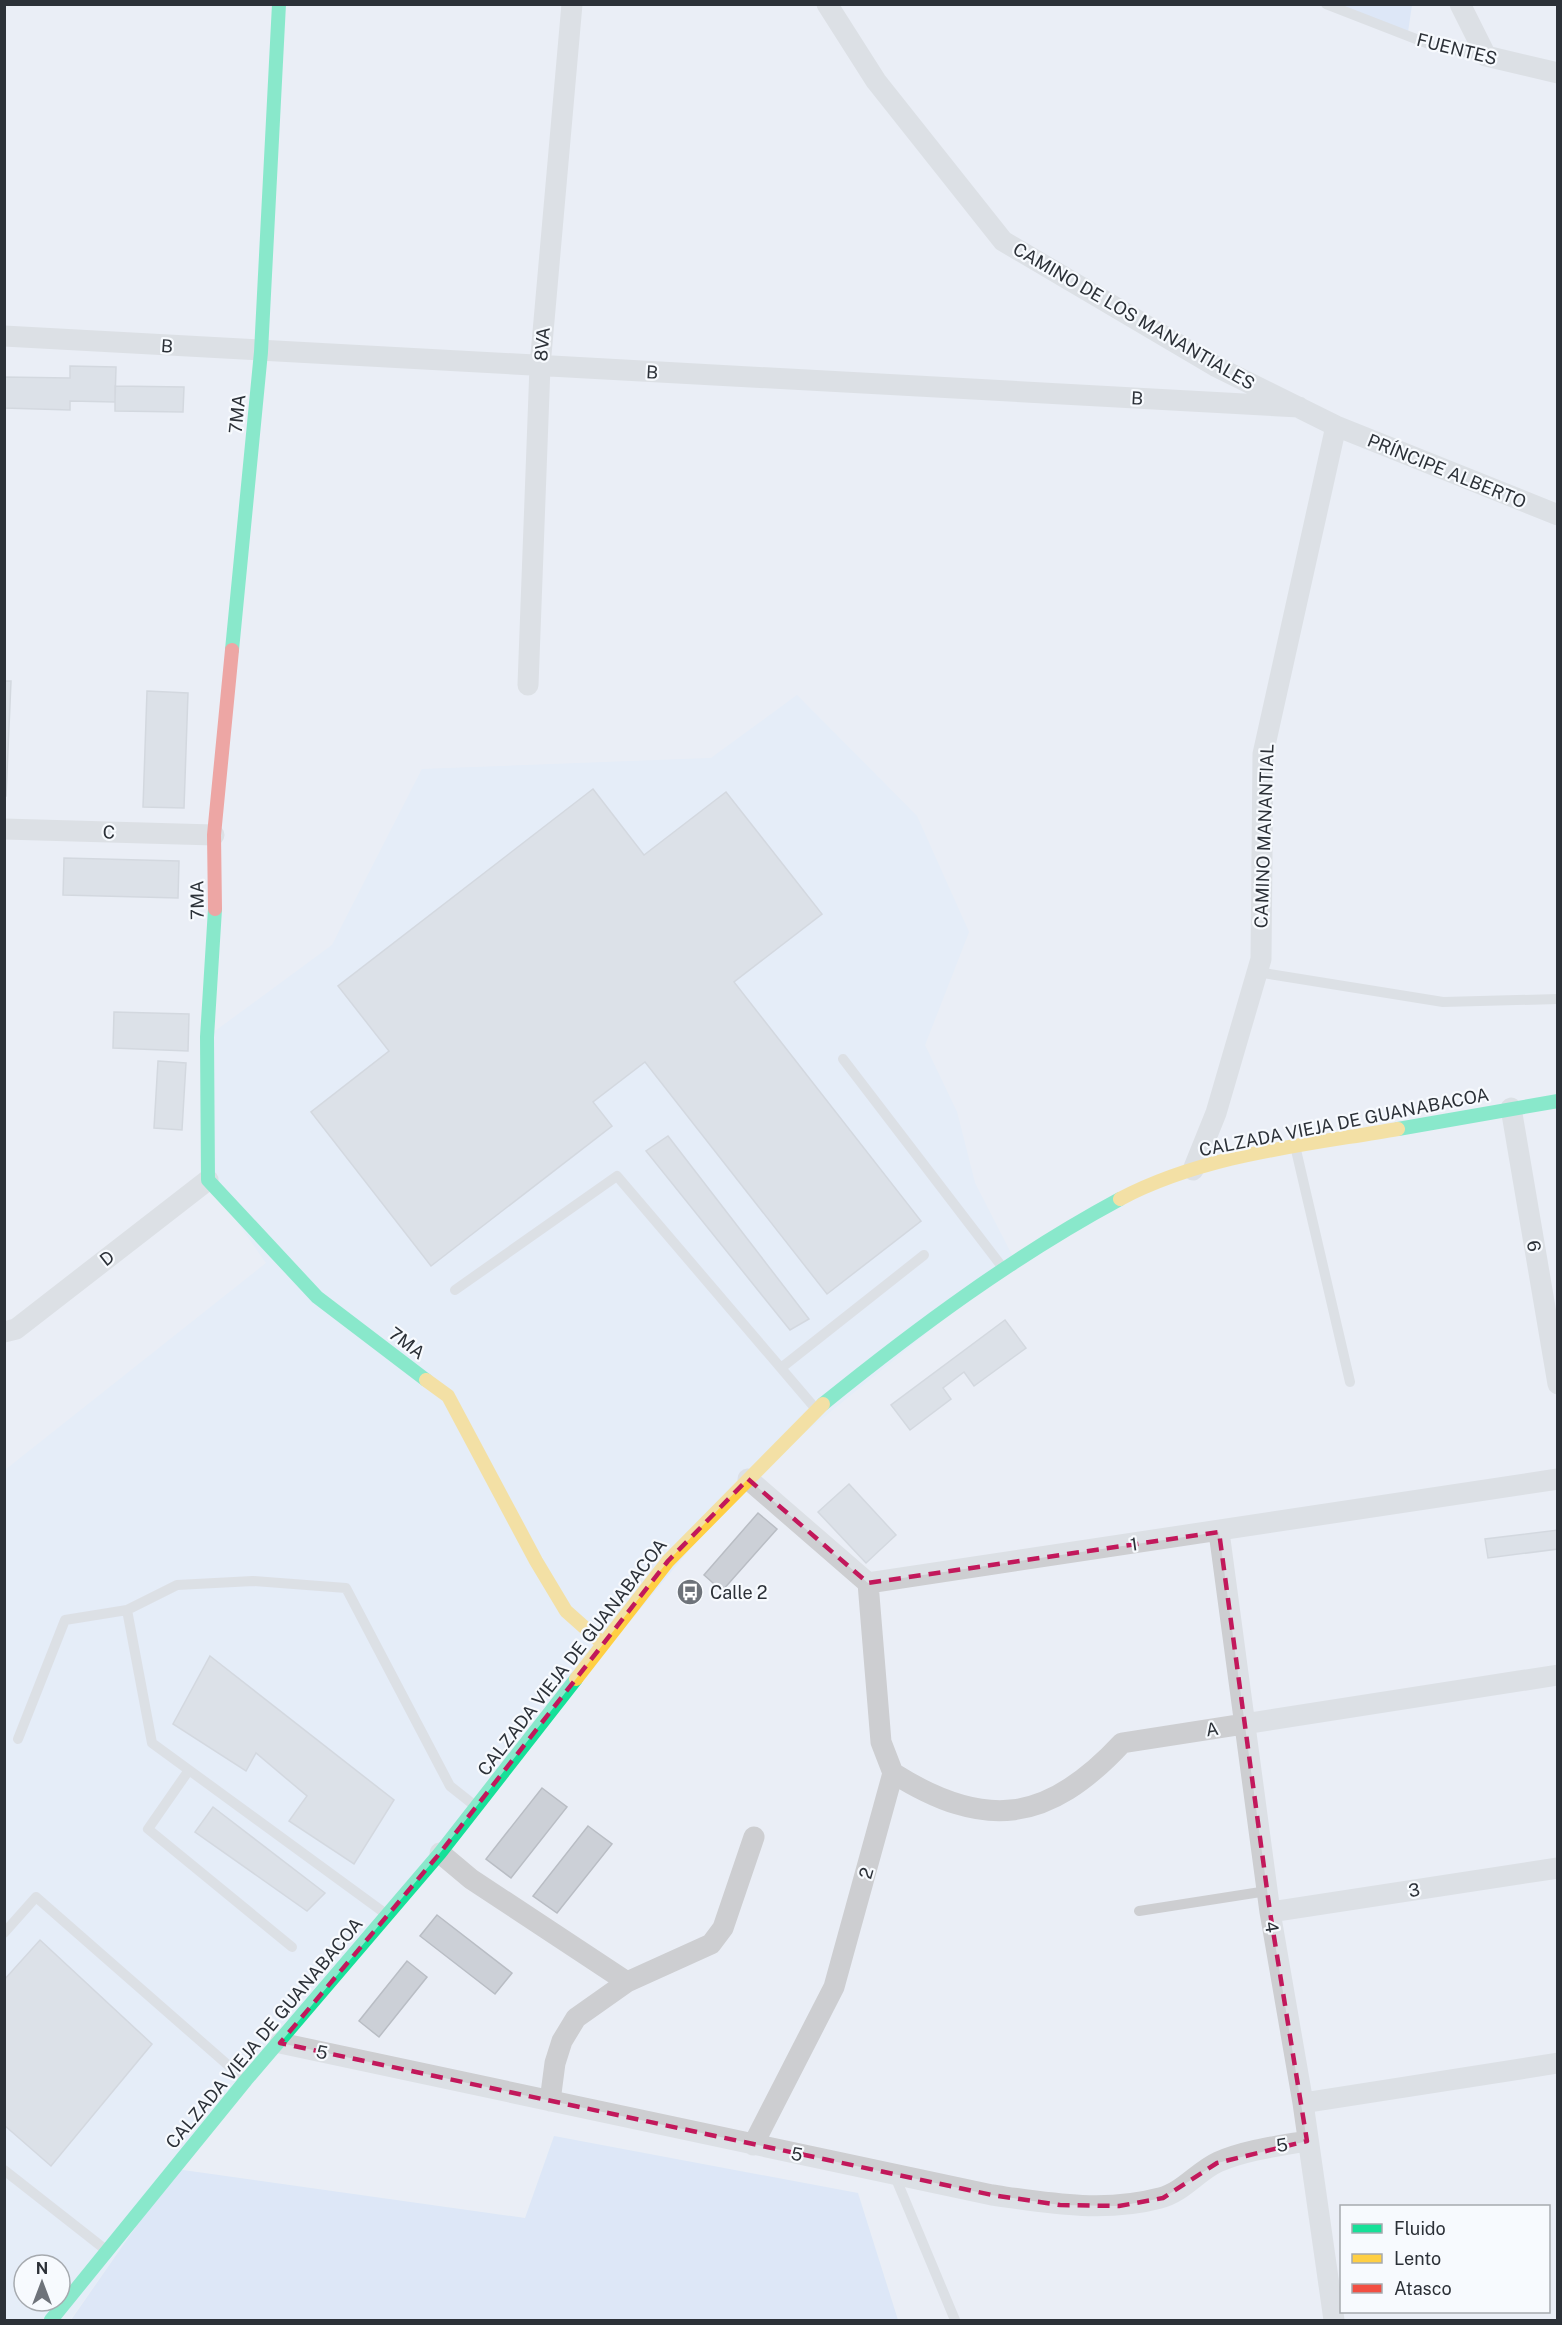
<svg xmlns="http://www.w3.org/2000/svg" width="1562" height="2325" viewBox="0 0 1562 2325" font-family="'Public Sans',sans-serif">
	<rect width="100%" height="100%" fill="#eaeef6"/>
	<path fill="#dfeafb" fill-rule="evenodd" d="M797 695 917 816 969 932 925 1045 957 1112 975 1183 1015 1261 748 1479 176 2169 70 2320H5V1470L266 1263 208 1180 207 1037 332 945 422 769 711 758ZM24 2265H60V2301H24Z"/>
	<path fill="#cedef8" d="M1332 5H1412L1408 32Z
		M554 2136 858 2193 898 2320H71L176 2169 525 2218Z"/>
	<path fill="#ccd0d7" stroke="#b9bdc4" stroke-width="1.5" d="M70 366 116 367 115 402 70 401V410L4 408V377L70 378Z
		M115 386 184 387 183 412 115 411Z
		M4 681H11L6 796H4Z
		M147 691 188 693 184 808 143 807Z
		M593 789 644 855 726 792 822 914 734 982 921 1221 827 1294 645 1062 593 1102 612 1126 431 1266 311 1112 389 1051 338 986Z
		M64 858 179 861 178 898 63 895Z
		M114 1012 189 1014 188 1051 113 1048Z
		M158 1061 186 1063 182 1130 154 1128Z
		M668 1136 809 1319 790 1330 646 1151Z
		M1005 1320 1026 1348 974 1386 964 1372 943 1388 951 1399 910 1430 891 1405Z
		M849 1484 896 1535 866 1563 818 1512Z
		M758 1513 777 1529 722 1591 704 1575Z
		M1558 1530V1549L1488 1558 1485 1539Z
		M210 1656 394 1800 354 1864 289 1821 307 1796 256 1753 246 1771 173 1724Z
		M542 1788 567 1807 511 1878 486 1859Z
		M213 1807 325 1893 307 1911 195 1832Z
		M588 1826 612 1844 557 1913 533 1896Z
		M437 1915 512 1973 495 1994 420 1936Z
		M40 1940 152 2044 51 2166 4 2125V1980Z
		M407 1961 427 1977 379 2037 359 2021Z"/>
	<g fill="none" stroke-linecap="round" stroke-linejoin="round">
		<path stroke="#cdced1" stroke-width="10" d="M1326 4 1434 46 1485 56
			M1257 972 1443 1002 1558 999
			M843 1059 1003 1268
			M1296 1150 1350 1382
			M455 1290 617 1176 815 1408
			M781 1368 924 1255
			M18 1739 65 1620 127 1610
			M189 1770 148 1829 292 1947
			M1139 1911 1267 1891
			M386 1914 152 1743 127 1610 177 1585 253 1581 346 1588 450 1786 474 1805
			M4 1933 36 1897 245 2080
			M4 2170 106 2250
			M894 2174 955 2320"/>
		<path stroke="#cdced1" stroke-width="21" d="M827 4 876 81 1003 241 1215 366 1336 426 1558 515
			M1460 4 1486 56 1558 73
			M4 336 1299 407
			M528 685 540 366 572 4
			M4 829 214 835
			M1511 1108 1558 1384
			M1193 1170 1216 1113 1261 959 1263 754 1336 426
			M4 1332 16 1329 208 1180
			M748 1479 868 1583 1558 1479
			M1219 1532 1270 1912 1303 2103 1334 2320
			M893 1773C985 1831 1048 1823 1122 1743L1558 1675
			M440 1853 471 1879 627 1982
			M1270 1912 1558 1868
			M280 2043 992 2195C1048 2203 1104 2213 1160 2198 1182 2193 1198 2171 1218 2162 1246 2150 1278 2146 1307 2141
			M550 2101 555 2063 562 2041 576 2018 627 1982 711 1944 723 1928 754 1837
			M1303 2103 1558 2063
			M753 2145 834 1987 893 1773 881 1742 868 1583"/>
		<path stroke="#16e098" stroke-width="14" d="M232 650 261 352 279 4
			M215 909 207 1037 208 1180 317 1297 426 1380
			M1398 1129 1558 1101
			M823 1404C917 1328 1014 1256 1120 1199
			M51 2320 246 2080 440 1853 576 1679"/>
		<path stroke="#ffcf43" stroke-width="14" d="M1120 1199C1205 1154 1306 1145 1398 1129
			M426 1380 448 1396 536 1561 566 1611 602 1643
			M576 1679 668 1561 823 1404"/>
		<path stroke="#f24e42" stroke-width="14" d="M215 909 214 835 232 650"/>
	</g>
	<path d="M0 0H1562V2325H0ZM748 1479 868 1583 1219 1532 1270 1912 1307 2141 1217 2163 1163 2198 1119 2206 1060 2205 992 2195 280 2043 440 1853 668 1561Z" fill="#eaeef6" fill-opacity=".55" fill-rule="evenodd"/>
	<path fill="none" stroke="#c2185b" stroke-width="4.5" stroke-dasharray="12 8" stroke-linejoin="round" d="M748 1479 868 1583 1219 1532 1270 1912 1307 2141 1217 2163 1163 2198 1119 2206 1060 2205 992 2195 280 2043 440 1853 668 1561Z"/>
	<defs>
		<symbol id="bus-disc" viewBox="-11 -11 22 22"><circle r="9.5" fill="#6e737a" stroke="#f7fafe"/><path d="M-5-6H5V4H4V6H2V4H-2V6H-4V4H-5ZM-3.5-4V0h7V-4ZM-3.5 1.2v1.5H-2V1.2ZM2 1.2v1.5H3.5V1.2Z" fill="#fff"/></symbol>
	</defs>
	<g fill-rule="evenodd">
		<use href="#bus-disc" x="675" y="1577" width="30" height="30"/>
	</g>
	<g text-anchor="middle" dominant-baseline="central" stroke-width="4.5" stroke-linejoin="round" paint-order="stroke">
		<g font-size="18" fill="#2c3138" stroke="#f7fafe">
			<text transform="translate(1457 49) rotate(14)">FUENTES</text>
			<text transform="translate(1134 316) rotate(30)">CAMINO DE LOS MANANTIALES</text>
			<text transform="translate(542 344) rotate(-85)">8VA</text>
			<text transform="translate(167 346) rotate(4)">B</text>
			<text transform="translate(652 372) rotate(3)">B</text>
			<text transform="translate(1137 398) rotate(3)">B</text>
			<text transform="translate(237 414) rotate(-84)">7MA</text>
			<text transform="translate(1447 471) rotate(22)">PRÍNCIPE ALBERTO</text>
			<text transform="translate(109 832) rotate(2)">C</text>
			<text transform="translate(1264 836) rotate(-88)">CAMINO MANANTIAL</text>
			<text transform="translate(197 900) rotate(-91)">7MA</text>
			<text transform="translate(1344 1122) rotate(-11)">CALZADA VIEJA DE GUANABACOA</text>
			<text transform="translate(1534 1246) rotate(81)">6</text>
			<text transform="translate(107 1258) rotate(-38)">D</text>
			<text transform="translate(407 1343) rotate(37)">7MA</text>
			<text transform="translate(1134 1544) rotate(-8)">1</text>
			<text transform="translate(572 1657) rotate(-52)">CALZADA VIEJA DE GUANABACOA</text>
			<text transform="translate(1212 1729) rotate(-9)">A</text>
			<text transform="translate(866 1873) rotate(-74)">2</text>
			<text transform="translate(1414 1890) rotate(-9)">3</text>
			<text transform="translate(1272 1927) rotate(80)">4</text>
			<text transform="translate(264 2033) rotate(-50)">CALZADA VIEJA DE GUANABACOA</text>
			<text transform="translate(322 2052) rotate(12)">5</text>
			<text transform="translate(1282 2145) rotate(-9)">5</text>
			<text transform="translate(797 2154) rotate(11)">5</text>
		</g>
		<g font-size="18" fill="#2c3138" stroke="#f7fafe" text-anchor="start">
			<text x="710" y="1592">Calle 2</text>
		</g>
	</g>
	<rect width="1562" height="2325" fill="none" stroke="#2c3138" stroke-width="12"/>
	<rect x="1340" y="2205" width="210" height="108" fill="#f7fafe" stroke="#a6aaaf" stroke-width="1.5"/>
	<rect x="1352" y="2224" width="30" height="9" fill="#16e098" stroke="#a6aaaf" stroke-width="1.5"/>
	<text x="1394" y="2235" font-size="18" fill="#2c3138">Fluido</text>
	<rect x="1352" y="2254" width="30" height="9" fill="#ffcf43" stroke="#a6aaaf" stroke-width="1.5"/>
	<text x="1394" y="2265" font-size="18" fill="#2c3138">Lento</text>
	<rect x="1352" y="2284" width="30" height="9" fill="#f24e42" stroke="#a6aaaf" stroke-width="1.5"/>
	<text x="1394" y="2295" font-size="18" fill="#2c3138">Atasco</text>
	<g transform="translate(42 2283)"><circle r="28" fill="#f7fafe" stroke="#a6aaaf" stroke-width="1.5"/>
	<path d="M0-4.5L10 22L0 15L-10 22Z" fill="#6e737a"/>
	<text y="-9" font-size="16" font-weight="bold" text-anchor="middle" fill="#2c3138">N</text>
	</g>
</svg>
